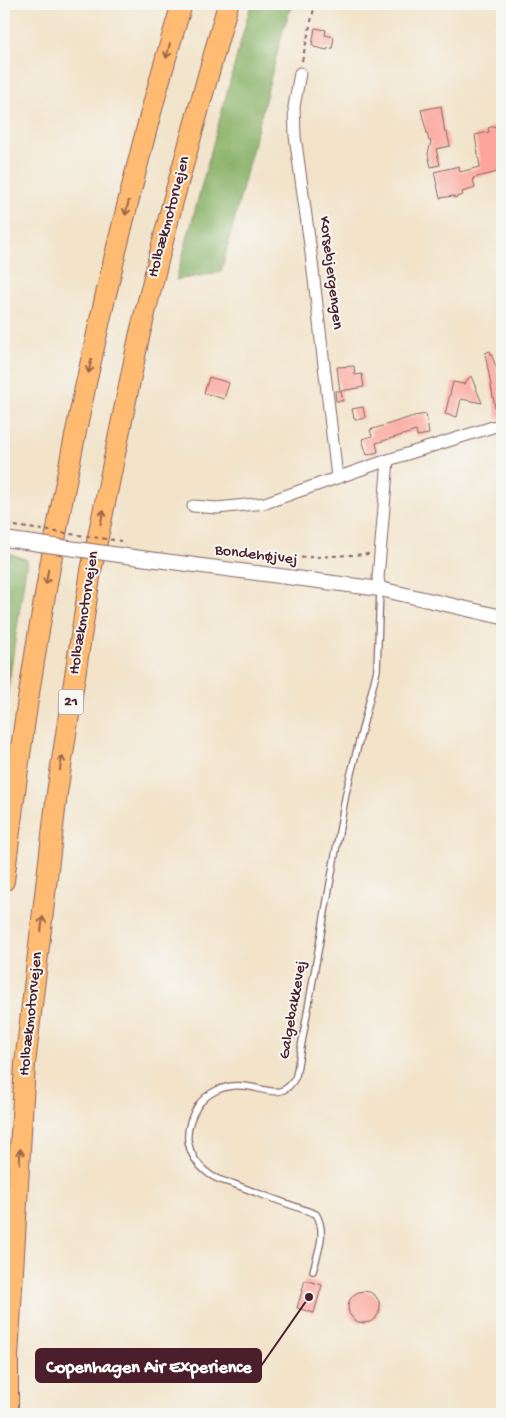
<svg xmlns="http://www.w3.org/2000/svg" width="506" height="1418" viewBox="0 0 506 1418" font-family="'Gochi Hand',sans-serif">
	<rect width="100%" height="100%" fill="#f6f6f2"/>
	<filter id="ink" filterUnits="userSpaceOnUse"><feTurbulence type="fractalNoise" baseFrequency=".02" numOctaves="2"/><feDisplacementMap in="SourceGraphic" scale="10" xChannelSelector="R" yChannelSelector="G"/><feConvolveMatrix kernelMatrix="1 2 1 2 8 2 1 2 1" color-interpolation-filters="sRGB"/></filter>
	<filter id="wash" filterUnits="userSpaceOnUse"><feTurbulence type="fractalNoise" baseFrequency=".0096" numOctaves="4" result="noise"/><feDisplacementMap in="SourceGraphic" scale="20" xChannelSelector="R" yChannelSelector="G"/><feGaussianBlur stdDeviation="1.12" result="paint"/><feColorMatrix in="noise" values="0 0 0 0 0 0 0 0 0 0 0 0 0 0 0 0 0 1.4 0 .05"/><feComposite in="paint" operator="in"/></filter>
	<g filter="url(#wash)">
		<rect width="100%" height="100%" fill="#f2e3c9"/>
		<path fill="#89b268" stroke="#6a684a" d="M251 4H292L283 30 221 272 176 280Z
			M4 551 27 560 4 716Z"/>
		<g id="blocks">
			<path fill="#fca69b" d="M315 28 326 30 325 35 334 37 332 49 328 48 327 50 314 47V45H312Z
				M441 106 445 133 447 132 450 146 436 149 440 165 431 167 428 154 431 141H429L421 110Z
				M499 125 502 137V171L473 178 475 188 462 192 463 195 454 198V196L440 198 434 172 459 166 460 172 480 167 475 135 489 132 488 128Z
				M490 351 502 382V417L497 418 485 353Z
				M354 366 355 375 362 374 364 387 341 391 343 401H336L335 391H340L337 367Z
				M471 376 482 403 461 399 457 417 445 414 453 382 464 384Z
				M209 377 229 383 224 399 204 393Z
				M363 407 365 418 356 420V418H354L352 409Z
				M426 414 429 434 417 436 416 431 376 443 378 452 367 455 362 439 372 436 370 430 414 416Z
				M305 1280 322 1285 314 1313 297 1308Z
				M348 1307a16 16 0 1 1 32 0a16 16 0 1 1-32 0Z"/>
		</g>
	</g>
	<g filter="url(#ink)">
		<use href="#blocks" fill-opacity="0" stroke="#856462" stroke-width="1"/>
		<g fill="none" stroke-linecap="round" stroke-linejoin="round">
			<defs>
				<path id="service" d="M313 1271C318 1252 327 1232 316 1214 289 1204 261 1195 234 1184 226 1182 215 1179 209 1174 197 1165 190 1155 188 1140 187 1128 191 1117 197 1107 207 1092 225 1084 243 1086 264 1087 283 1103 296 1076L346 793 377 670 380 589"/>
				<path id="minor" d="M300 73 294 107 295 136 310 245 337 477
					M193 506 217 508 265 503 388 460 502 424
					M380 589 378 578 388 460"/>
				<path id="tertiary" d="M141 558 380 589 502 617"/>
				<path id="motorway" d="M4 881C28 667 67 456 117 247 137 166 157 84 182 4
					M8 1414V1357L25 1064 57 793 91 571 139 337 173 201 228 4"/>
			</defs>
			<use href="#service" stroke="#856462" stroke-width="8"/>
			<use href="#minor" stroke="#856462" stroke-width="13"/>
			<use href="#tertiary" stroke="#856462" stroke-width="16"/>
			<use href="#motorway" stroke="#856462" stroke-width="22"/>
			<path stroke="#856462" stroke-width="2" stroke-dasharray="4 4" stroke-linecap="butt" d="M302 61 315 4
				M4 524 7 525
				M261 560 369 554"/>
			<use href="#service" stroke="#fff" stroke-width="5.5"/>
			<use href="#minor" stroke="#fff" stroke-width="11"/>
			<use href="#tertiary" stroke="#fff" stroke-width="14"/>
			<use href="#motorway" stroke="#ffbb71" stroke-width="20"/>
			<defs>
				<path id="tertiary-bridge" d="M4 539 141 558"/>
			</defs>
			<use href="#tertiary-bridge" stroke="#856462" stroke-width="16" stroke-linecap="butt"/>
			<path stroke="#856462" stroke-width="2" stroke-dasharray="4 4" stroke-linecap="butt" d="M7 525 121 541"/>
			<use href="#tertiary-bridge" stroke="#fff" stroke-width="14"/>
		</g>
		<defs><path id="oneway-shaft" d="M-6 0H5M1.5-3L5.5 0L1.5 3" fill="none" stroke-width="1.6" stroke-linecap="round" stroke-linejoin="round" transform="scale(1.25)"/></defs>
		<g stroke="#9b654a">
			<use href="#oneway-shaft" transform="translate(168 51) rotate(105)"/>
			<use href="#oneway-shaft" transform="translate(127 208) rotate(104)"/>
			<use href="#oneway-shaft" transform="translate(90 366) rotate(102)"/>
			<use href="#oneway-shaft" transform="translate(102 517) rotate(-78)"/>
			<use href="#oneway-shaft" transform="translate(47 577) rotate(99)"/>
			<use href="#oneway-shaft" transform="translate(61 763) rotate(-81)"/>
			<use href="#oneway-shaft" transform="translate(42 924) rotate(-83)"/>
			<use href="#oneway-shaft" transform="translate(20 1156) rotate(-87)"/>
		</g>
	</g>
	<g text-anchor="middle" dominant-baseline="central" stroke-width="4" stroke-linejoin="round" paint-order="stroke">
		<rect fill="#f6f6f2" stroke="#7e6067" stroke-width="1" x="58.5" y="689.5" width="25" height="25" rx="4"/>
		<g font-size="15" font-weight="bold" fill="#4a1f2b">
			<text x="71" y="702">21</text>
		</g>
		<g font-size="16" fill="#4a1f2b" stroke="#f6f6f2">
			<text transform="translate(170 217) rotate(-75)">Holbækmotorvejen</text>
			<text transform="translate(330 273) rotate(83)">Korsebjergengen</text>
			<text transform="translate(256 556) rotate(7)">Bondehøjvej</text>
			<text transform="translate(85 613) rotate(-81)">Holbækmotorvejen</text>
			<text transform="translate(294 1010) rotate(-80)">Galgebakkevej</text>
			<text transform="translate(32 1014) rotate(-84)">Holbækmotorvejen</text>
		</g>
	</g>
	<path fill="none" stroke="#4a1f2b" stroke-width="2" d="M309 1297L261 1366"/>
	<circle fill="#4a1f2b" stroke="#f6f6f2" stroke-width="2" cx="309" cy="1297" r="5"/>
	<rect fill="#4a1f2b" stroke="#4a1f2b" stroke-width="2" x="36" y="1349" width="225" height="33" rx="5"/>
	<g font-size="18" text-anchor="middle" font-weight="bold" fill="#fff">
		<text x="149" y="1372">Copenhagen Air Experience</text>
	</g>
	<rect width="506" height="1418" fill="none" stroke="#f6f6f2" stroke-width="20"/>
</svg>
